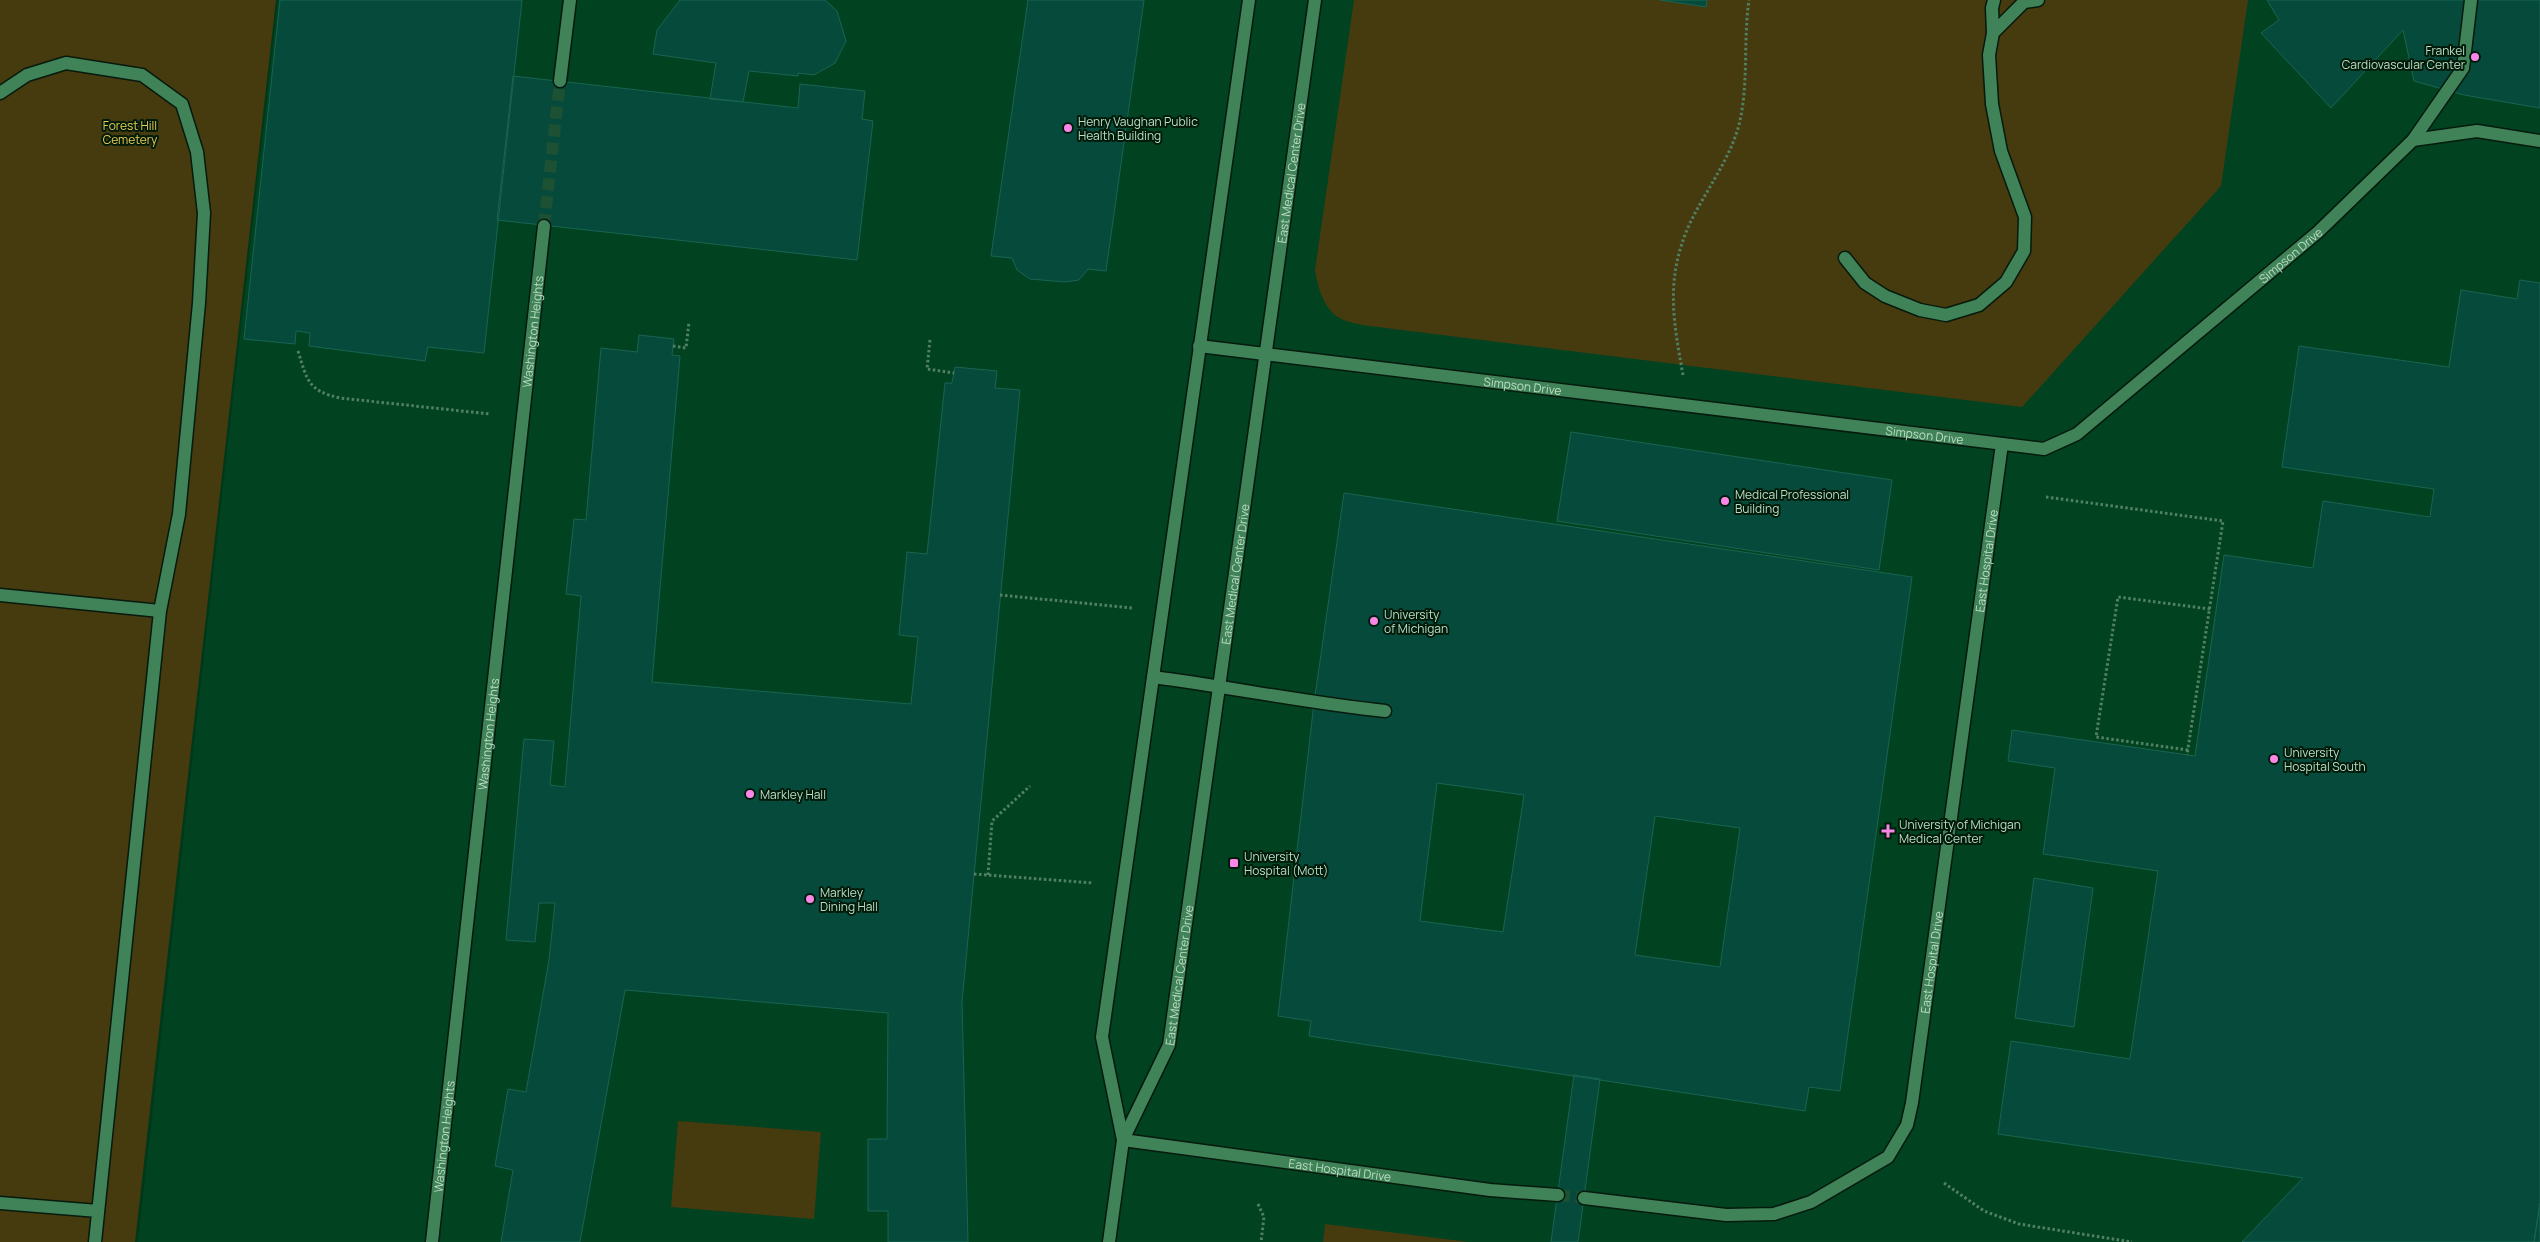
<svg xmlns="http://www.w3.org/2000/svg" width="2540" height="1242" viewBox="0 0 2540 1242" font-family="Manrope,sans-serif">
	<rect width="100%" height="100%" fill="#00381a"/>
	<path fill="#014321" d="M278 0H2540V1242H138Z"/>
	<path fill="#463a0f" d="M0 0H276L135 1242H0Z
		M1354 0H2248L2221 186 2022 407 1362 325C1355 323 1346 322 1340 318 1323 309 1318 287 1315 270Z
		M678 1121 821 1132 814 1219 671 1207Z
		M1325 1224 1469 1242H1323Z"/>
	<path fill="#064a3b" stroke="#196452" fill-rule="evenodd" d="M280 0H522L484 353 428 347 425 361 309 346 310 333 296 331 295 344 244 339Z
		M680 0H825L837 11 846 41 835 63 814 75 798 73V76L749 71 743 102 710 99 716 63 653 54 657 30Z
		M1028 0H1144L1106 271 1088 269 1079 280 1065 282 1030 279 1017 270 1012 258 991 256Z
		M1660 0H1707L1706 7Z
		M2267 0H2540V108L2464 95 2414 81 2403 30 2331 108 2261 33 2279 20Z
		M513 76 798 108 800 84 865 91 862 119 873 121 857 260 497 220Z
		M2520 280 2540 283V1203L2534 1242H2242L2303 1178 1998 1134 2011 1041 2130 1059 2158 871 2043 854 2055 768 2008 761 2012 730 2195 756 2224 555 2313 568 2323 501 2430 517 2434 489 2282 467 2299 346 2449 367 2461 290 2517 299Z
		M639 335 674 339 672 355 680 356 652 682 911 704 918 637 899 635 907 552 927 554 945 383H952L955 367 997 371 995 388 1020 390 962 1002 968 1242H888V1211H868V1139H887L888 1013 625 990 580 1242H501L513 1170 495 1166 508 1089 526 1092 549 960 555 903H539L535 942 506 940 524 739 554 741 550 785 565 787 581 596 566 594 574 519 586 520 601 348 637 352Z
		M1571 432 1892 480 1879 570 1557 521Z
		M1344 493 1912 577 1840 1091 1809 1087 1805 1111 1309 1036 1311 1021 1278 1016 1314 703ZM1437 783 1524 795 1503 932 1420 921ZM1655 816 1740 828 1720 967 1635 955Z
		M2034 878 2093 888 2074 1027 2015 1018Z
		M1574 1075 1600 1079 1578 1242H1551Z
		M2540 1203V1242H2534Z"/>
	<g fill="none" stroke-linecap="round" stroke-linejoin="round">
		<path stroke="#1c5134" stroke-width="12" stroke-dasharray="12 6" stroke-linecap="butt" d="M544 226 560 81
			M1558 1195 1584 1198"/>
		<defs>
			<path id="service" d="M1993 33 2024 2 2038 0
				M0 93 27 75 66 63 142 75 182 104 197 152 204 213 199 303 179 514 160 611 95 1242
				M2413 140 2463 68 2471 0
				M1845 258 1865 283 1885 296 1920 310 1946 315 1979 305 2006 282 2024 251 2025 217 2001 151 1992 104 1989 55 1993 33 1992 8 1994 0
				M0 595 160 611
				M1153 677C1230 687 1307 703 1385 711
				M0 1203 98 1211"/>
			<g id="minor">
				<path d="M560 81 570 0"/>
				<path id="s1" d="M1199 346 2044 449 2077 434 2318 232 2413 140 2477 131 2540 141"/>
				<path id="s2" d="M1123 1140 1490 1190 1558 1195"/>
				<path id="s3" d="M1584 1198 1726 1215 1774 1214 1811 1202 1888 1157 1907 1125 1912 1103 2002 444"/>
				<path id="s4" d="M432 1242 544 226"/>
			</g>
			<g id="tertiary">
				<path d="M1123 1140 1102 1037 1249 0"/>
				<path id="s5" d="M1109 1242 1123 1140 1169 1045 1315 0"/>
			</g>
		</defs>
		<use href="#service" stroke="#061a0d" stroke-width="15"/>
		<use href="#minor" stroke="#061a0d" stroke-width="15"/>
		<use href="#tertiary" stroke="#061a0d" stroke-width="15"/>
		<path stroke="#528064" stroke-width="3" stroke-dasharray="2.5 2.5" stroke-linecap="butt" d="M930 340 927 369 954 373
			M673 346 686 348 689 322
			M298 351C307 380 308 391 340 398L490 414
			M1683 375C1673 319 1665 278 1690 223 1706 190 1729 161 1739 125 1749 84 1743 41 1749 0
			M2046 497 2223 521 2187 755
			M1000 595 1133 608
			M2188 750 2096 737 2118 597 2210 609
			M974 874 1093 883
			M988 875 992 821 1030 786
			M1944 1183 1984 1211 2019 1224 2132 1242
			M1258 1204 1264 1217 1261 1242"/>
		<use href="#service" stroke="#408358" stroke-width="12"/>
		<use href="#minor" stroke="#408358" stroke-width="12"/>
		<use href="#tertiary" stroke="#408358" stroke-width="12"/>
	</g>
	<g fill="#fa87e7" stroke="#011b0b" stroke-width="2">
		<circle cx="2475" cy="57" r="5"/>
		<circle cx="1068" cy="128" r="5"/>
		<circle cx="1725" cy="501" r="5"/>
		<circle cx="1374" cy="621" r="5"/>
		<circle cx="2274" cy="759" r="5"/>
		<circle cx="750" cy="794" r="5"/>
		<path d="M1885.5 823.5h5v5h5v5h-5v5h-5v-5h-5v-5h5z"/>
		<rect x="1229" y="858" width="10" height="10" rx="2.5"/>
		<circle cx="810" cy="899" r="5"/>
	</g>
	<g text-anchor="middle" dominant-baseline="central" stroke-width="4" stroke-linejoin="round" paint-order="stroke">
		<g font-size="12" fill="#bcddc4" stroke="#011b0b" text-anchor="start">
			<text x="2465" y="50" text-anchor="end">Frankel<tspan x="2465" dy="14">Cardiovascular Center</tspan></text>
			<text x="1078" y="121">Henry Vaughan Public<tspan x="1078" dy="14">Health Building</tspan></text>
			<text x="1735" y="494">Medical Professional<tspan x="1735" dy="14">Building</tspan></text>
			<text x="1384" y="614">University<tspan x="1384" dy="14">of Michigan</tspan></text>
			<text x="2284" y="752">University<tspan x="2284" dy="14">Hospital South</tspan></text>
			<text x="760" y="794">Markley Hall</text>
			<text x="1899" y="824">University of Michigan<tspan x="1899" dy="14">Medical Center</tspan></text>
			<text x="1244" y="856">University<tspan x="1244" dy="14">Hospital (Mott)</tspan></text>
			<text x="820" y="892">Markley<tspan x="820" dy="14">Dining Hall</tspan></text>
		</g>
		<g font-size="12" fill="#ebca52" stroke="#011b0b">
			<text x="130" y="125">Forest Hill<tspan x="130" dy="14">Cemetery</tspan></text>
		</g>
		<g font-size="12" fill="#bcddc4" stroke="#011b0b">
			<text stroke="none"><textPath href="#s5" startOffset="1089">East Medical Center Drive</textPath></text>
			<text stroke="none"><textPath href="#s1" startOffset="1166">Simpson Drive</textPath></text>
			<text stroke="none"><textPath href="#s4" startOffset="916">Washington Heights</textPath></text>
			<text stroke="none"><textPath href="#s1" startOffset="326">Simpson Drive</textPath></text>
			<text stroke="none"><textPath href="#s1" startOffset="731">Simpson Drive</textPath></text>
			<text stroke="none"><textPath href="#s3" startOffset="926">East Hospital Drive</textPath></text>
			<text stroke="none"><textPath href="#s5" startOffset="684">East Medical Center Drive</textPath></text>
			<text stroke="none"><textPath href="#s4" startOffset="511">Washington Heights</textPath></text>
			<text stroke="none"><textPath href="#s3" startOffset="521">East Hospital Drive</textPath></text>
			<text stroke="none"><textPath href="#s5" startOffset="279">East Medical Center Drive</textPath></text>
			<text stroke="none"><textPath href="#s4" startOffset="106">Washington Heights</textPath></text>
			<text stroke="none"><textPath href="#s2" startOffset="219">East Hospital Drive</textPath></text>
		</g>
	</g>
</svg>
